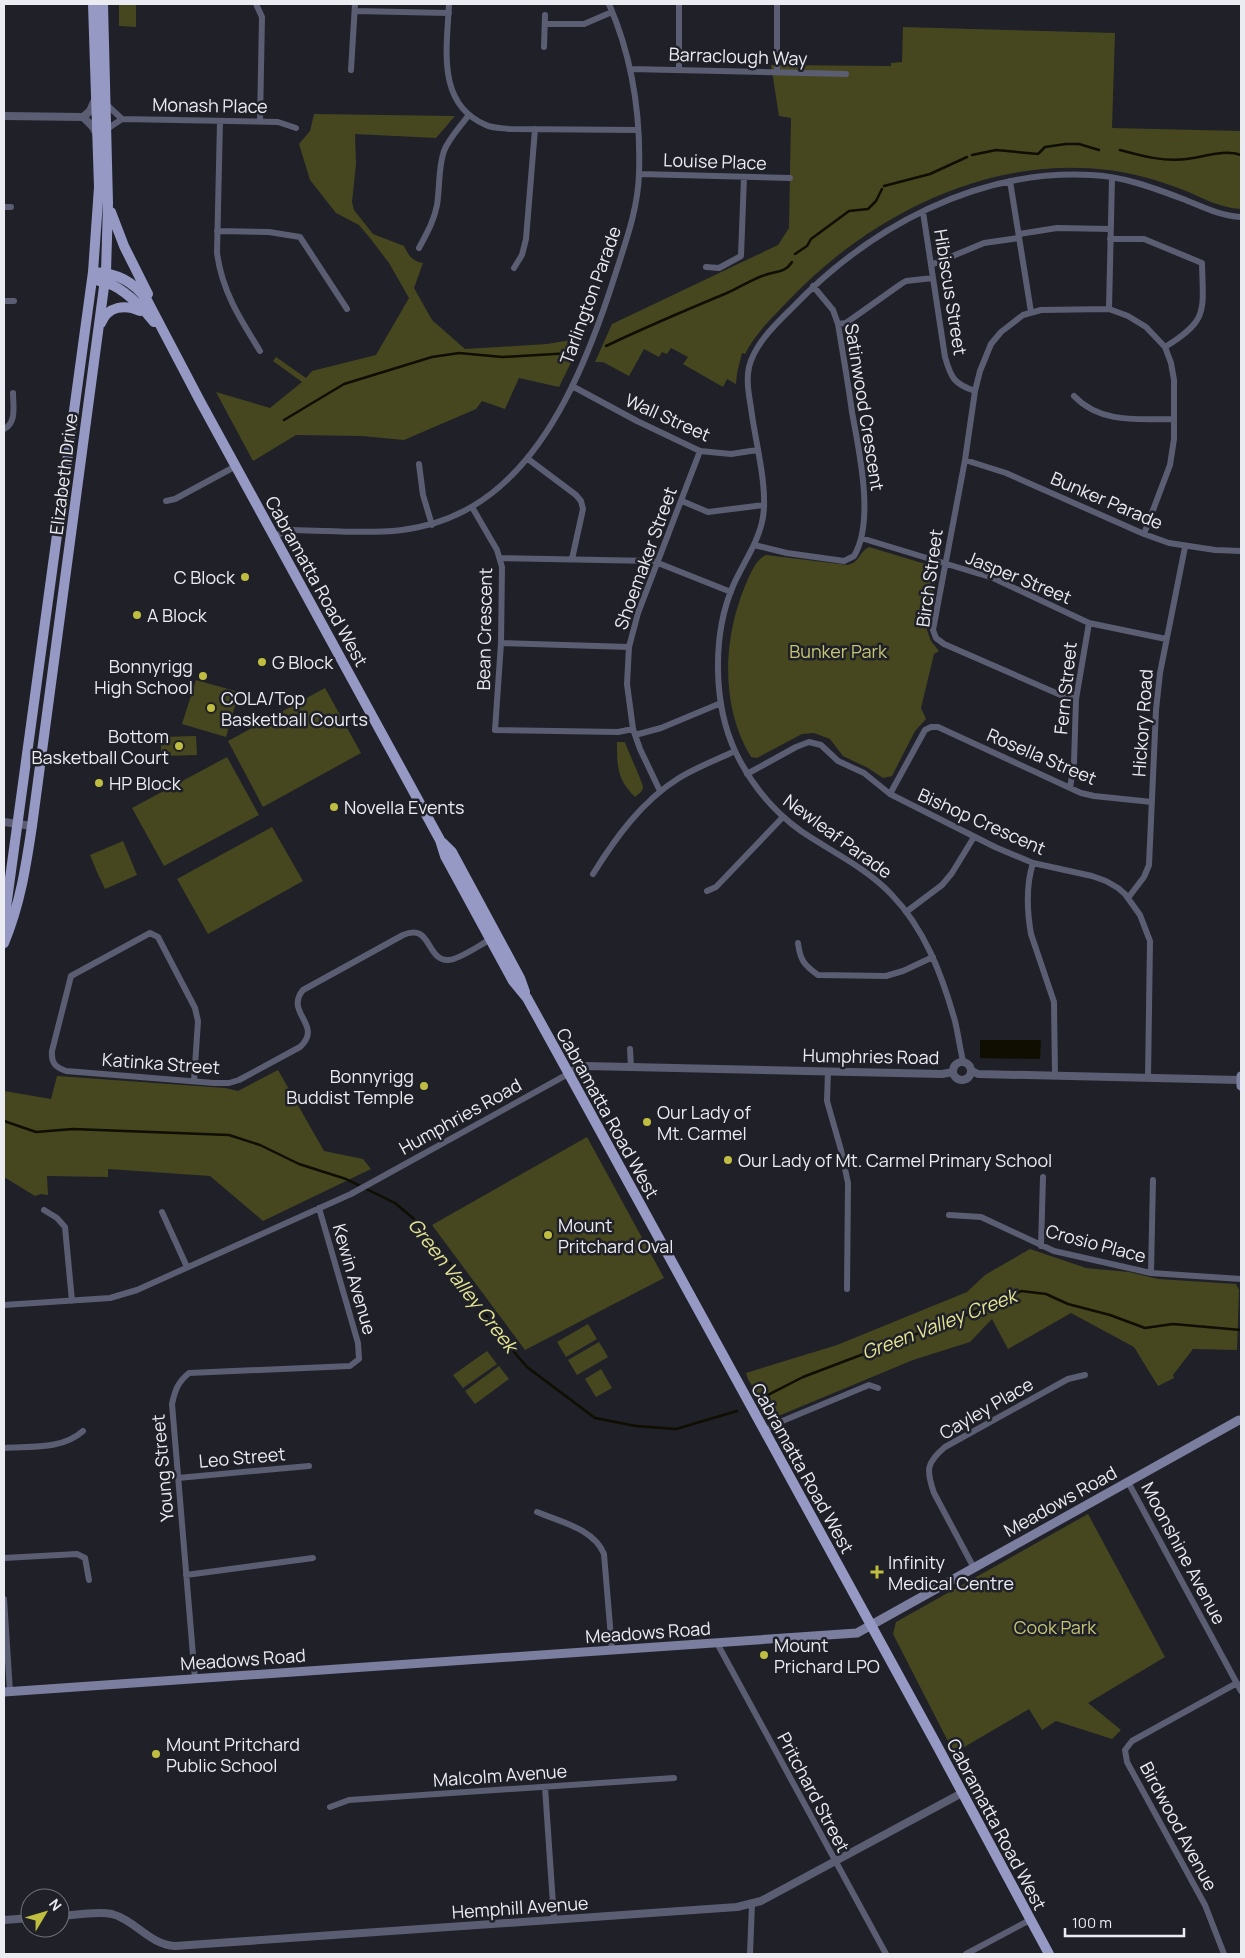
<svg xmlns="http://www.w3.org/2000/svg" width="1245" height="1958" viewBox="0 0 1245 1958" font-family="Manrope,sans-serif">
	<rect width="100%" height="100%" fill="#1f2028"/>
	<path fill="#47471f" d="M119 4H136V27L119 26Z
		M903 27 1115 33 1112 128 1241 131V209C1219 208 1201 197 1181 189 1157 180 1133 173 1108 170 989 155 870 215 790 299 774 316 756 332 745 354L742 353 737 373 736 384 727 379 723 387 683 364 688 357 671 348 667 354 662 352 659 357 644 349 629 376 603 362H595L612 324 778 245 789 228 791 118 779 116 771 65 891 66V63L902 62Z
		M314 114 455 116 436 138 355 134 356 164 352 202 354 210 373 234 404 246C409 256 412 261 423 263L414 288 432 320 465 349 547 344 583 338 559 387 519 378 505 409 482 401 476 409 404 440 362 436 296 435 253 461 216 392 270 408 302 382 273 361 276 357 306 378 312 371 376 355 409 298 389 263 370 238 359 225 336 213 310 180 299 144 310 131Z
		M869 547 932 566 937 571 927 630 931 641 939 651 934 654 921 708 926 719 915 731 892 776 883 778 868 768 843 756 830 739 814 733 802 734 757 758 751 757C720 706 723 639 745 586 750 575 755 560 766 555L848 565C860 562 859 552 869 547Z
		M196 680 239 692 226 737 182 724Z
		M325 688 361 753 263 807 228 741Z
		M196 736 197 755 161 756V737Z
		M617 742H625C627 749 644 785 643 788 642 792 638 794 635 797 617 779 617 767 617 742Z
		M227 757 259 815 164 866 132 808Z
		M272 827 303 881 208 934 177 879Z
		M123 841 130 858 97 872 90 855Z
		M130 858 137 875 105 889 97 872Z
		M278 1070 324 1151 363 1159 371 1169 263 1221 210 1176 108 1169V1177L47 1176 48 1195 41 1194 35 1196 4 1177V1091L51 1099 57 1076 225 1088 238 1091Z
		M587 1137 664 1278 525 1350 432 1225Z
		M1030 1249 1086 1268 1129 1272 1158 1279 1236 1284 1239 1290 1237 1350 1193 1349 1173 1375 1174 1378 1158 1386 1134 1347 1071 1313 1008 1349 992 1319 970 1342 913 1360 771 1419 748 1379 746 1373 837 1345 967 1292 985 1275Z
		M588 1324 597 1339 566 1357 557 1342Z
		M599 1342 608 1357 577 1375 568 1360Z
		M487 1351 497 1364 463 1388 453 1375Z
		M499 1366 509 1379 475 1404 465 1391Z
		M601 1369 612 1388 596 1397 585 1379Z
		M1088 1514 1165 1657 1088 1703 1121 1730 1112 1739 1056 1721 1042 1730 1029 1709 954 1753 893 1634 896 1622Z"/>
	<path fill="#0f0e00" d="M980 1040H1041L1040 1059 980 1058Z"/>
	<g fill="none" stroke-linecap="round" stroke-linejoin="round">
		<path stroke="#0f0e00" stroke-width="2.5" d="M1120 150C1142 156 1164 162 1187 159 1204 157 1224 149 1241 155
			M972 155 996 150 1038 154 1045 147 1066 144H1079L1099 150
			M884 186 930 174 967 157
			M795 254 807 246 811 239 849 211 868 209 876 201 882 189
			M606 346C646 327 686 310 727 293 739 288 752 279 765 275 776 271 785 273 792 262
			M284 420 344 384 432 357 459 353 502 357 572 353
			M4 1121 36 1132 73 1129 229 1135 260 1145 299 1164 346 1179 395 1203 420 1224 448 1260 501 1337 527 1367 595 1418 636 1426 676 1429 737 1411
			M760 1399 803 1377 1003 1301 1021 1291 1046 1294 1068 1304 1110 1315 1145 1328 1173 1324 1241 1330"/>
		<path stroke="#5b5d72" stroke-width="6" d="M256 4 262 17 260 121
			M449 4C447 48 436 104 486 125 492 128 501 128 509 129L638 130
			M355 11 449 13
			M546 24H584L612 12
			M544 47 545 15
			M630 69 846 74
			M679 69V4
			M351 70 355 4
			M777 72V4
			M106 104 122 119
			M220 121 217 253C222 291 240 319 260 351
			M107 129 122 119 278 122 296 128
			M639 174 790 178
			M1010 181 1031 312
			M4 207H11
			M923 212 945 357C951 378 954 384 975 391
			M217 231 269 232 300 237 347 309
			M1019 234 1057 228 1110 229
			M1110 239H1144L1202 263C1203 311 1209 320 1165 347
			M419 248C427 233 434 221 437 205 440 187 438 168 444 151 449 138 460 127 468 116
			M931 265 984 243 1019 238
			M706 267 719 268 741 256 744 177
			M514 268 522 255 526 239 535 129
			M4 301H14
			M1109 309 1112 178
			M838 324 846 323 901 284 906 281 933 278
			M572 386 637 421 700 451 731 454 757 450
			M1074 396C1101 424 1138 419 1174 419
			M4 429C17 423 13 405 13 393
			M528 459 576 495 581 501 583 509 572 559
			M965 460 1006 473 1144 534 1169 543 1215 550 1241 551
			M419 464 423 495 432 525
			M166 501 175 499 236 466
			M682 501 708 512 764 505
			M472 507 497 550 502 567 501 643 495 730 618 732 633 729
			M274 537 287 530H293C357 531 415 541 473 506 551 460 591 352 617 269 627 238 638 207 639 174 641 116 632 57 609 4
			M861 538 993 578 1089 623 1166 639
			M754 545 787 553 844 561 854 556C875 521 859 451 852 412 848 383 843 354 838 324L833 310 813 286
			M501 558 653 561 731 592
			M501 643 629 647
			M1076 699 1063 696 944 644 936 638 933 630 965 460 975 391 980 371 991 344 1001 332 1023 315 1041 310 1109 309 1128 316 1146 327 1165 347 1171 363 1174 380V439L1170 465 1144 534
			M635 735 661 728 721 703
			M747 774 796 747 809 742 821 745 838 761 864 773 890 794 995 847 1033 863 1092 876 1106 881 1118 888 1125 894 1140 915 1150 941 1148 1078
			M1070 788 1074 763 1076 699 1089 623
			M660 791 640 749 633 729 627 684 629 647 638 613 700 451
			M890 794 925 730 931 727H938L1081 793 1094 796 1152 802
			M1033 863C1026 885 1027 911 1031 934L1054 1002 1055 1076
			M593 874C616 837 642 801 679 778 697 767 716 760 735 751
			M707 891 716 887 783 817
			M1128 898 1144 877 1149 865 1156 710 1160 673 1185 547
			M906 912 942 885 952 873 974 837
			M798 943C800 960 804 965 818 975L886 976 903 971 933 957
			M630 1049 631 1067
			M963 1061C960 1048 958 1034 955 1021 942 975 925 929 891 894 865 867 832 852 801 831 773 811 751 784 736 753 713 705 712 635 733 586 743 563 759 542 763 517 768 486 755 441 751 408 749 395 746 381 749 367 755 343 776 324 793 307 870 227 977 169 1091 175 1122 176 1154 188 1183 199 1203 207 1220 216 1241 217
			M828 1071 827 1101 841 1150 848 1183 847 1289
			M194 1081 198 1021 195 1008 158 937 150 933 71 976 52 1051C51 1063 55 1067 66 1071L214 1083H229L239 1080 300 1047C324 1025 284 1013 303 990L403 935C432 922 426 962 449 960 460 959 480 945 491 939
			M44 1210 57 1218 65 1227 72 1301
			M162 1212 187 1267
			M949 1215 981 1217 1054 1251 1151 1273 1241 1279
			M1041 1246 1043 1177
			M1151 1273 1153 1180
			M4 1305 110 1298 137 1290 351 1194 568 1074
			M764 1431 780 1422 869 1385 878 1388
			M4 1448C30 1446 62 1450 83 1431
			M178 1478 309 1466
			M1128 1482 1241 1691
			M537 1512C561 1522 594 1529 604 1554L612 1650
			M4 1558 77 1554 85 1558 89 1580
			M974 1568 934 1493C926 1470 926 1463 945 1447L1068 1379 1085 1375
			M186 1575 313 1558
			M4 1599 10 1692
			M717 1643 886 1954
			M195 1679 172 1404C175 1390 178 1382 189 1373L350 1366 359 1359 358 1343 319 1208
			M545 1787 554 1919
			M330 1807 349 1800 674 1778
			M750 1954 752 1904
			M966 1954 1030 1920
			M1224 1954 1205 1905 1127 1762 1125 1750 1132 1741 1237 1683"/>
		<path stroke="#5b5d72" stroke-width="8" d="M4 116 83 117 90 111 95 100
			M83 117 93 127 97 135
			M4 822 32 826
			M953 1071a9 9 0 1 1 18 0a9 9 0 1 1-18 0Z
			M972 1071 978 1074 1240 1080
			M568 1074 579 1067 586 1066 942 1074 953 1072
			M60 1916C76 1915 96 1911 112 1914 135 1920 150 1945 175 1946L737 1907 761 1901 962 1793
			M4 1920 30 1918"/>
		<path stroke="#7c7ea0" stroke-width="9" d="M1241 1076V1086
			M4 1692 857 1633 1239 1420"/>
		<path stroke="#9599c4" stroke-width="10" d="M111 212 124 246 148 294
			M93 272C117 273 133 281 147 300L200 401 440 840 445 856 513 981 527 998 558 1054 934 1740 1049 1954
			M99 281C121 284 141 306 154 322
			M101 323C108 306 125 304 140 311
			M443 843 452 852 520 978 525 992
			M4 922 93 272 99 187 93 4
			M4 943C20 905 26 866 32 826L106 272 108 203 103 4"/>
	</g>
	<g fill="#c0be40" stroke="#1f2028" stroke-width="2">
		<circle cx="245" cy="577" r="5"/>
		<circle cx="137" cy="615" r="5"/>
		<circle cx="262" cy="662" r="5"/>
		<circle cx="203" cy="676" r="5"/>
		<circle cx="211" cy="708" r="5"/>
		<circle cx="179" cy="746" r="5"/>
		<circle cx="99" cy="783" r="5"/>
		<circle cx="334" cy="807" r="5"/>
		<circle cx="424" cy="1086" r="5"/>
		<circle cx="647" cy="1122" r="5"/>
		<circle cx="728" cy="1160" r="5"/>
		<circle cx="548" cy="1235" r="5"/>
		<path d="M874.5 1564.5h5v5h5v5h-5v5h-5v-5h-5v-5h5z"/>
		<circle cx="764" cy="1655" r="5"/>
		<circle cx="156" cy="1754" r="5"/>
	</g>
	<g text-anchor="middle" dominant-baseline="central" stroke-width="5" stroke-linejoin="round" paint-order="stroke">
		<g font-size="18" fill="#ebecf2" stroke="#1f2028">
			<text transform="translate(738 56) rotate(2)">Barraclough Way</text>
			<text transform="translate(210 105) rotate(1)">Monash Place</text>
			<text transform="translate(715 161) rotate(2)">Louise Place</text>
			<text transform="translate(951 292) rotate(81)">Hibiscus Street</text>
			<text transform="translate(590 295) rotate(-70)">Tarlington Parade</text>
			<text transform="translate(865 407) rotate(81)">Satinwood Crescent</text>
			<text transform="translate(668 417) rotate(24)">Wall Street</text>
			<text transform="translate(63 474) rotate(-83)">Elizabeth Drive</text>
			<text transform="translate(1107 500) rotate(23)">Bunker Parade</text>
			<text transform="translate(645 558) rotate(-70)">Shoemaker Street</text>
			<text transform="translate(1019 577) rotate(22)">Jasper Street</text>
			<text transform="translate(929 578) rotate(-82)">Birch Street</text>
			<text transform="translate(317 581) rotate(61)">Cabramatta Road West</text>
			<text transform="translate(484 629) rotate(-89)">Bean Crescent</text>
			<text transform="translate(1065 688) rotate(-84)">Fern Street</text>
			<text transform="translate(1142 723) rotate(-86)">Hickory Road</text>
			<text transform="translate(1042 756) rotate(23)">Rosella Street</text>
			<text transform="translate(982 821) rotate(24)">Bishop Crescent</text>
			<text transform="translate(838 836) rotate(36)">Newleaf Parade</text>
			<text transform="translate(871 1056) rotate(1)">Humphries Road</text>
			<text transform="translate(161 1063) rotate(4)">Katinka Street</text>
			<text transform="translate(608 1113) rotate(61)">Cabramatta Road West</text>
			<text transform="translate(460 1116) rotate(-29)">Humphries Road</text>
			<text transform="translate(1096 1243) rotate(15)">Crosio Place</text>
			<text transform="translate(355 1279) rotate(74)">Kewin Avenue</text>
			<text transform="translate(986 1408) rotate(-30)">Cayley Place</text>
			<text transform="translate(242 1457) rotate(-5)">Leo Street</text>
			<text transform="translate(162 1468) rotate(-95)">Young Street</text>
			<text transform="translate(803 1468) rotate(61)">Cabramatta Road West</text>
			<text transform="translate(1060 1501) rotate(-29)">Meadows Road</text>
			<text transform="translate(1184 1553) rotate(62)">Moonshine Avenue</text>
			<text transform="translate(648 1632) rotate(-4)">Meadows Road</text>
			<text transform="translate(243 1659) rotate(-4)">Meadows Road</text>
			<text transform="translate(500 1775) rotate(-4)">Malcolm Avenue</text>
			<text transform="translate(814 1792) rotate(62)">Pritchard Street</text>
			<text transform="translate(997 1824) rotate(62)">Cabramatta Road West</text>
			<text transform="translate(1179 1826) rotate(62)">Birdwood Avenue</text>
			<text transform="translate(520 1907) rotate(-4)">Hemphill Avenue</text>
		</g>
		<g font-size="18" fill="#ebecf2" stroke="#1f2028" text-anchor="start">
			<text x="235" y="577" text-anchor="end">C Block</text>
			<text x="147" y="615">A Block</text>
			<text x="272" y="662">G Block</text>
			<text x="193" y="666" text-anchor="end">Bonnyrigg<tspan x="193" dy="21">High School</tspan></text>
			<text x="221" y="698">COLA/Top<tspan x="221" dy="21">Basketball Courts</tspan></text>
			<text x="169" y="736" text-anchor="end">Bottom<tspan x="169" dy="21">Basketball Court</tspan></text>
			<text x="109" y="783">HP Block</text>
			<text x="344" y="807">Novella Events</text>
			<text x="414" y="1076" text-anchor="end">Bonnyrigg<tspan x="414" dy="21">Buddist Temple</tspan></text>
			<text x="657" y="1112">Our Lady of<tspan x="657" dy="21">Mt. Carmel</tspan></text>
			<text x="738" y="1160">Our Lady of Mt. Carmel Primary School</text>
			<text x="558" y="1225">Mount<tspan x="558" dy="21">Pritchard Oval</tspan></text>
			<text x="888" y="1562">Infinity<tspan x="888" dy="21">Medical Centre</tspan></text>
			<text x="774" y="1645">Mount<tspan x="774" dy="21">Prichard LPO</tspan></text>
			<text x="166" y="1744">Mount Pritchard<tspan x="166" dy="21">Public School</tspan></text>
		</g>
		<g font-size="18" fill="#c7c673" stroke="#1f2028">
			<text x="838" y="651">Bunker Park</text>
			<text x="1055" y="1627">Cook Park</text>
		</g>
		<g font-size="19" font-style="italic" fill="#e6e692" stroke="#1f2028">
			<text transform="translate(463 1285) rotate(52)">Green Valley Creek</text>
			<text transform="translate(939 1324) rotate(-21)">Green Valley Creek</text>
		</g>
	</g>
	<rect width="1245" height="1958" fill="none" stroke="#ebecf2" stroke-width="10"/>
	<g transform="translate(45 1913) rotate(52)"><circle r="24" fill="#1f2028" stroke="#717279"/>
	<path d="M0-4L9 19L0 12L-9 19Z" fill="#c0be40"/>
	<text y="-8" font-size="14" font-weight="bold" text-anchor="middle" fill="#ebecf2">N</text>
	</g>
	<path d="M1065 1928v8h119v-8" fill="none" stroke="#ebecf2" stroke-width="2.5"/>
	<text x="1072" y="1928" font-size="15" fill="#ebecf2" stroke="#1f2028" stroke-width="4" paint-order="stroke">100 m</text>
</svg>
